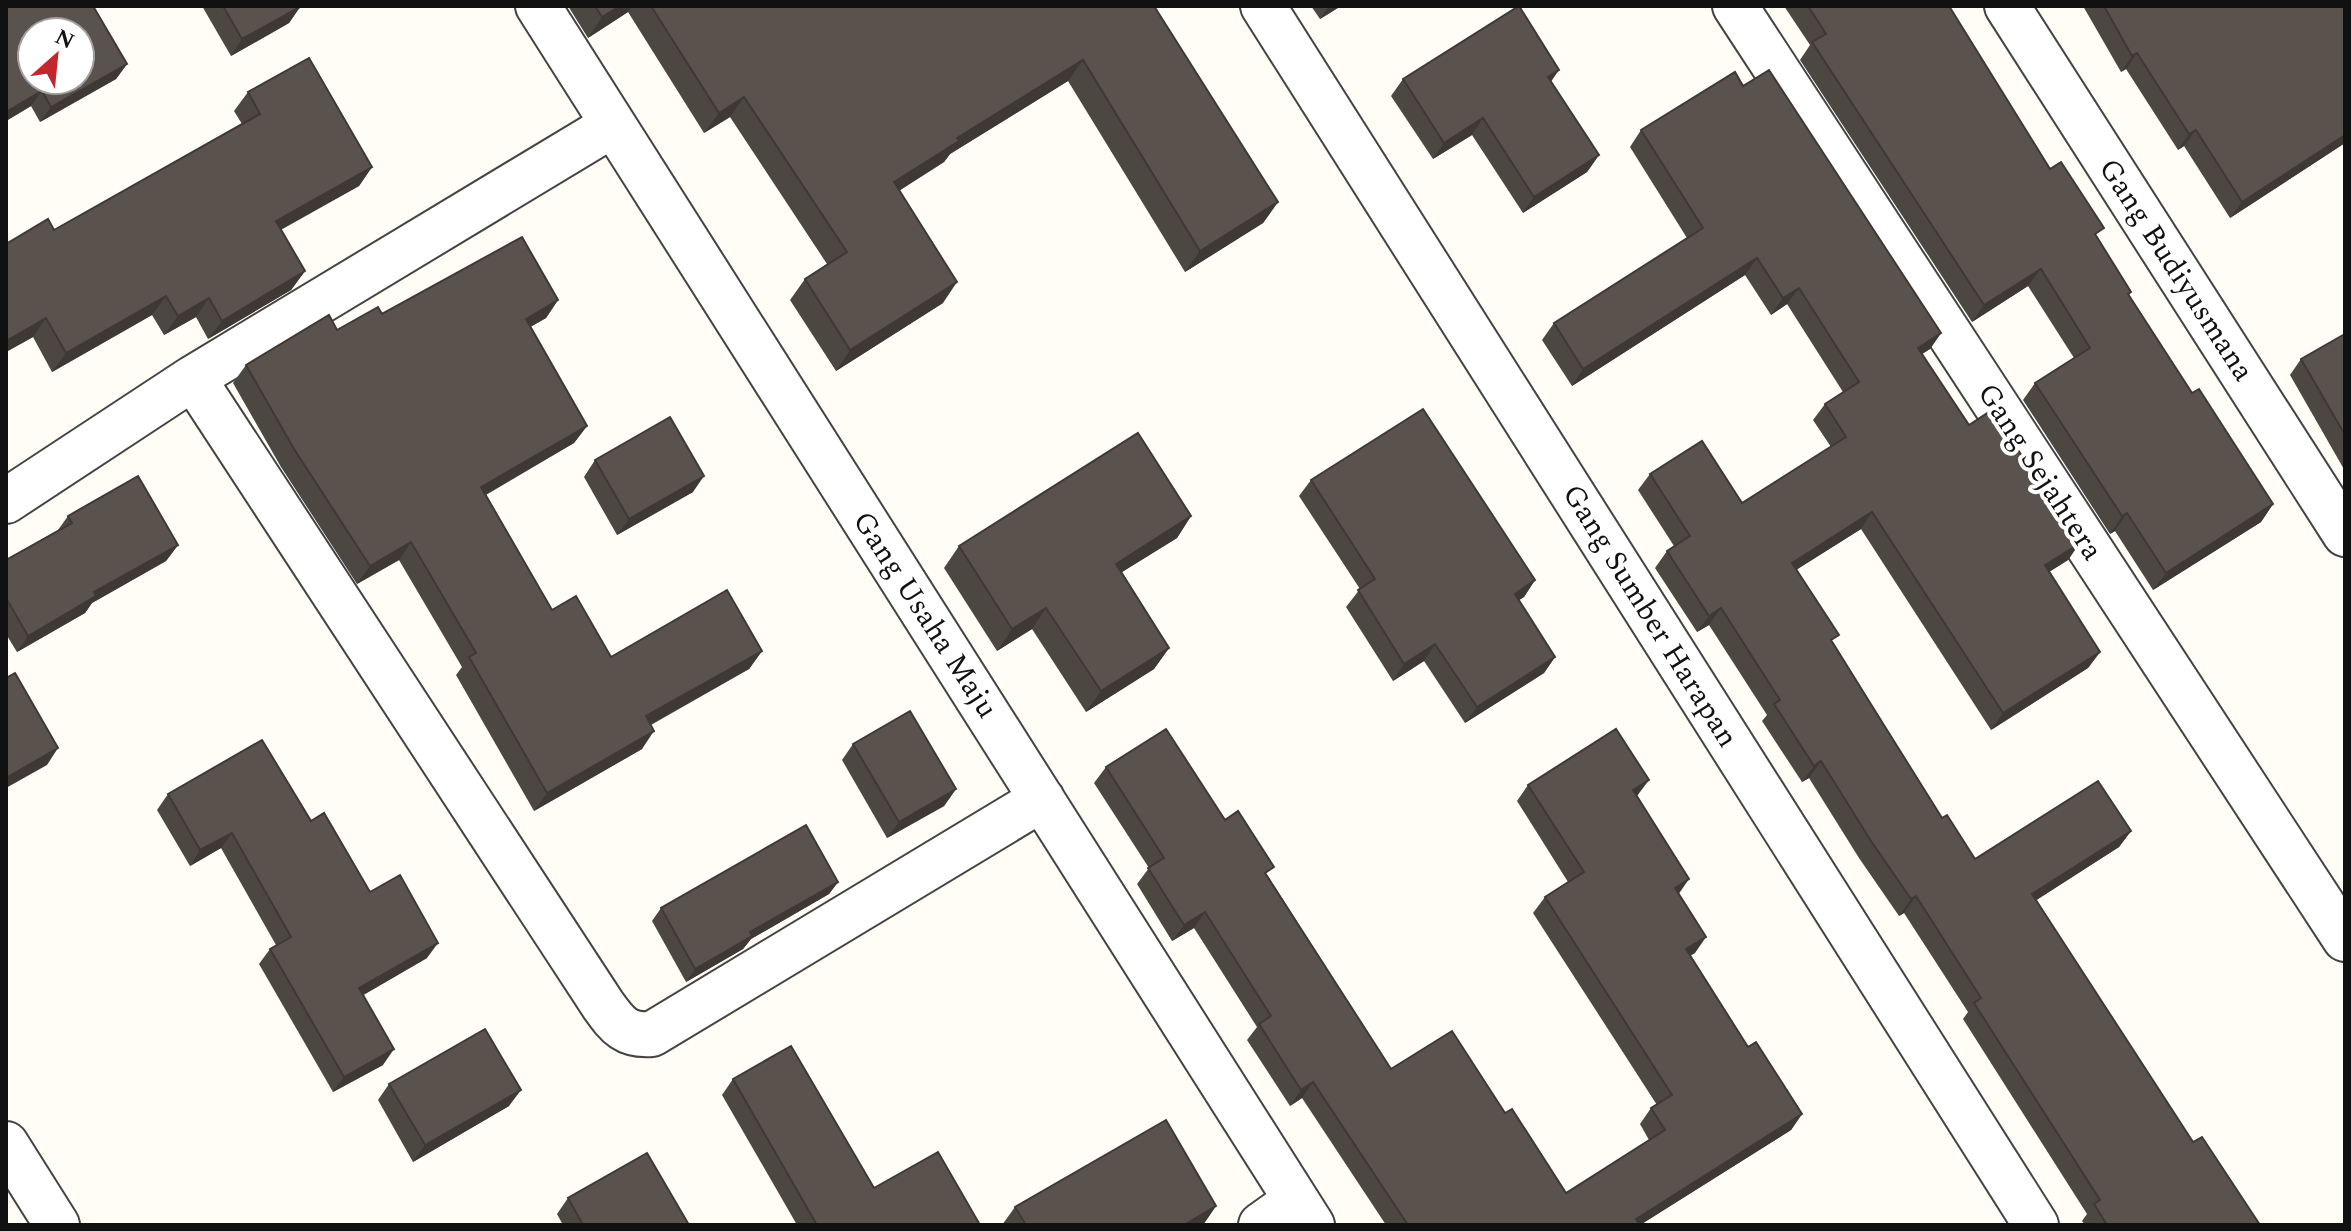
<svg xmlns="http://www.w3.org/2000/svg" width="2351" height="1231" viewBox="0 0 2351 1231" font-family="Spectral,serif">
	<rect width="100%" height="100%" fill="#fffdf5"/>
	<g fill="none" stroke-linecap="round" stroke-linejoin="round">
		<defs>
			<path id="street" d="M538 6 1312 1225
				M1263 6 2036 1225
				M1735 6 2345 939
				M2007 6 2345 534
				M193 378 603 1005C618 1026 626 1036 652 1034L1042 799
				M6 501 193 378 611 126
				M6 1144 57 1225
				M1261 1225 1296 1200"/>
		</defs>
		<use href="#street" stroke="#444" stroke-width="48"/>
		<use href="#street" stroke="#fff" stroke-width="44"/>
	</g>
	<path fill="#4d4742" d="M202 6H299L300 7 289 23 231 56Z
		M568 6H1154L1278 202 1263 223 1185 272 1068 81 950 154 944 162 899 191 943 303 836 371 790 300 805 279 827 264 730 117 704 133 628 12 588 38Z
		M1311 6H1341L1320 19Z
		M1784 6H1949L2050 169 2097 238 2131 292 2129 295 2192 393 2273 504 2261 522 2153 590 2115 531 2110 534 2023 400 2035 383 2074 358 2028 286 1972 322 1800 60 1810 45Z
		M2083 6H2345V143L2230 218 2184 146 2178 150 2126 69 2121 72Z
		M6 7 127 64 116 79 40 122 31 106 6 121Z
		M1403 79 1551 82 1599 155 1587 172 1523 213 1472 135 1433 159 1391 96Z
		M1743 86 1941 333 1930 349 1922 354 1969 425 2079 544 2068 560 2049 572 2100 652 2088 668 1991 730 1861 529 1796 570 1833 643 1942 818 1975 859 2131 831 2119 847 2036 900 2193 1142 2260 1225H2085L2082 1221 2087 1214 1963 1019 1968 1012 1904 913 1899 916 1859 858 1809 778 1802 782 1762 721 1767 715 1709 625 1697 632 1655 568 1667 551 1674 546 1638 490 1650 474 1742 503 1831 447 1813 420 1825 404 1843 392 1787 304 1771 315 1745 275 1572 386 1542 340 1554 323 1687 238 1630 147 1641 130Z
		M248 92 372 167 359 186 281 229 305 271 291 290 208 339 196 317 164 335 152 315 52 372 33 337 6 352V244L54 230 242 124 234 111Z
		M558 300 546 318 530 327 587 426 574 443 486 495 552 610 611 657 762 651 749 669 651 725 642 749 534 811 456 675 462 667 399 560 357 584 281 467 233 383 246 365 337 330 382 314Z
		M2345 334V471L2290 375 2301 359Z
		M595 460 693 492 617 535 584 477Z
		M1311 480 1535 580 1524 597 1519 600 1555 657 1544 673 1465 723 1424 661 1393 681 1346 607 1360 589 1299 496Z
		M68 516 178 545 166 561 92 603 85 613 17 652 6 634V560L58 530Z
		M1191 516 1177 538 1122 572 1169 648 1154 669 1086 712 1032 629 997 651 944 568 959 546Z
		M853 744 956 789 944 806 887 838 842 760Z
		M1106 767 1225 820 1268 876 1391 1069 1505 1113 1566 1193 1649 1140 1640 1124 1651 1108 1657 1105 1533 913 1545 897 1568 882 1517 801 1528 785 1637 797 1679 894 1695 953 1690 955 1748 1047 1802 1114 1791 1130 1640 1225H1386L1302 1098 1290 1106 1247 1040 1257 1027 1194 928 1172 941 1137 884 1149 868 1094 783Z
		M168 794 311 821 427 958 363 995 383 1065 333 1092 259 964 270 949 276 945 221 848 190 866 157 810Z
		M838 882 829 894 751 939 743 949 686 982 652 921 661 908Z
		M733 1079 874 1188 980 1225H797L722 1095Z
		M389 1084 509 1106 413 1162 378 1100Z
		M568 1198 689 1225H563L557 1214Z
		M1216 1206 1203 1225H1002L1015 1207Z"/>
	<path fill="#3f3936" d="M620 6H632L628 12 588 38 602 17Z
		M1329 6H1341L1320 19Z
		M300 7 289 23 231 56 242 39Z
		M2137 53 2126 69 2121 72 2132 56Z
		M1083 60 1068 81 950 154 944 162 879 203 894 182 957 138Z
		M127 64 116 79 40 122 51 107Z
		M1559 70 1548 86V77Z
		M42 91 31 106 6 121V112Z
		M744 97 730 117 704 133 719 113Z
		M1483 118 1472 135 1433 159 1444 143Z
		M2196 130 2184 146 2178 150 2189 134Z
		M2345 135V143L2230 218 2242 202Z
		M1599 155 1587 172 1523 213 1534 197Z
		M372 167 359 186 263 240 276 221Z
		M1278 202 1263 223 1185 272 1200 251Z
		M1757 258 1745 275 1572 386 1583 369Z
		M2041 269 2028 286 1972 322 1984 305Z
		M305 271 291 290 208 339 222 321Z
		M957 282 943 303 836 371 850 350Z
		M1799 288 1787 304 1771 315 1783 298Z
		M166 296 152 315 52 372 66 353Z
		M209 298 196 317 164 335 178 316Z
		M558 300 546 318 513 337 526 319Z
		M46 318 33 337 6 352V341Z
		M1941 333 1930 349 1906 364 1918 348Z
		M587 426 574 443 469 504 481 487Z
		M704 476 693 492 617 535 629 519Z
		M2273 504 2261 522 2153 590 2166 573Z
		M1872 512 1861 529 1780 580 1792 563Z
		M2127 513 2115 531 2110 534 2122 516Z
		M1191 516 1177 538 1101 585 1116 564Z
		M411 542 399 560 357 584 370 566Z
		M2079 544 2068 560 2033 582 2045 565Z
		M178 545 166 561 92 603 85 613 17 652 28 636 94 592Z
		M1535 580 1524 597 1503 610 1515 594Z
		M1046 608 1032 629 997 651 1012 629Z
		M1721 608 1709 625 1697 632 1709 616Z
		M1435 644 1424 661 1393 681 1404 664Z
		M1169 648 1154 669 1086 712 1101 691Z
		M762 651 749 669 633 734 646 716Z
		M2100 652 2088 668 1991 730 2003 713Z
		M1555 657 1544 673 1465 723 1477 707Z
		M654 731 642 749 534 811 547 793Z
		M58 748 47 765 6 788V778Z
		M1821 761 1809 778 1802 782 1814 766Z
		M1649 780 1637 796 1633 790Z
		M956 789 944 806 887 838 899 822Z
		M2131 831 2119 847 2021 910 2032 894Z
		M232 833 221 848 190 866 200 850Z
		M1689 879 1678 895 1675 888Z
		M838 882 829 894 751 939 743 949 686 982 695 969 750 932Z
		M1916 896 1904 913 1899 916 1911 899Z
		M1205 912 1194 928 1172 941 1184 925Z
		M1706 937 1695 953 1675 965 1686 949Z
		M438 943 427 958 348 1004 359 988Z
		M394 1049 383 1065 333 1092 344 1077Z
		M1313 1082 1302 1098 1290 1106 1301 1090Z
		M521 1090 509 1106 413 1162 425 1145Z
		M1802 1114 1791 1130 1640 1225H1632L1636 1219Z
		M1216 1206 1203 1225H1184Z"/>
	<path fill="#5a524d" stroke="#3f3936" stroke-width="2" fill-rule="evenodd" d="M7 6H93L127 64 51 107 42 91 6 112V7ZM32 32H80V80H32Z
		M223 6H299L300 7 242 39Z
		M595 6H620L602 17Z
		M651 6H1154L1278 202 1200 251 1083 60 957 138 959 141 894 182 957 282 850 350 805 279 847 252 744 97 719 113Z
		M1519 6 1559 70 1548 77 1599 155 1534 197 1483 118 1444 143 1403 79Z
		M1808 6H1949L2050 169 2061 162 2104 228 2095 234 2131 292 2128 294 2192 393 2199 389 2273 504 2166 573 2127 513 2122 516 2035 383 2090 348 2041 269 1984 305 1812 42 1826 34Z
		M2104 6H2345V135L2242 202 2196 130 2189 134 2137 53 2132 56Z
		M309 58 372 167 276 221 305 271 222 321 209 298 178 316 166 296 66 353 46 318 6 341V244L48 219 54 230 260 114 248 92Z
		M1769 70 1941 333 1918 348 1969 425 1992 410 2079 544 2045 565 2100 652 2003 713 1872 512 1792 563 1839 635 1831 640 1882 722 1942 818 1947 815 1975 859 2098 781 2131 831 2032 894 2193 1142 2202 1137 2260 1225H2107L2094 1204 2100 1200 1974 1003 1981 998 1916 896 1911 899 1871 841 1821 761 1814 766 1774 704 1780 700 1721 608 1709 616 1667 551 1690 536 1650 474 1702 441 1742 503 1846 437 1825 404 1859 382 1799 288 1783 298 1757 258 1583 369 1554 323 1703 228 1641 130 1735 72 1743 86Z
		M522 237 558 300 526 319 587 426 481 487 552 610 576 596 611 657 727 590 762 651 646 716 654 731 547 793 469 657 476 653 411 542 370 566 294 449 246 365 329 315 337 330 378 307 382 314Z
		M2345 334V435L2301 359Z
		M1423 409 1535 580 1515 594 1555 657 1477 707 1435 644 1404 664 1358 590 1375 579 1311 480Z
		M670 417 704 476 629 519 595 460Z
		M1138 433 1191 516 1116 564 1169 648 1101 691 1046 608 1012 629 959 546Z
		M138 476 178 545 94 592 96 596 28 636 6 598V560L72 523 68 516Z
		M15 673 58 748 6 778V678Z
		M910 711 956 789 899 822 853 744Z
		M1166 729 1225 820 1238 811 1274 867 1265 873 1391 1069 1452 1031 1505 1113 1512 1109 1566 1193 1665 1130 1651 1108 1672 1095 1545 897 1584 872 1528 785 1616 729 1649 780 1633 790 1689 879 1675 888 1706 937 1686 949 1748 1047 1756 1042 1802 1114 1636 1219 1639 1224 1637 1225H1408L1313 1082 1301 1090 1259 1024 1271 1016 1205 912 1184 925 1148 868 1164 858 1106 767Z
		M262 740 311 821 324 813 370 892 400 875 438 943 359 988 394 1049 344 1077 270 949 291 937 232 833 200 850 168 794Z
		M806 825 838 882 750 932 752 936 695 969 661 908Z
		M485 1029 521 1090 425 1145 389 1084Z
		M791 1046 874 1188 938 1152 980 1225H817L733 1079Z
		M1166 1120 1216 1206 1184 1225H1026L1015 1207Z
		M647 1153 689 1225H583L568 1198Z"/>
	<g text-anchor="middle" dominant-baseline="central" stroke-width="8" stroke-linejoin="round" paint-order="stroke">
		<g font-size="30" fill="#111" stroke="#fff">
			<text transform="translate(2176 270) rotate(57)">Gang Budiyusmana</text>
			<text transform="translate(2040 472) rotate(57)">Gang Sejahtera</text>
			<text transform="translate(925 615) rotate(57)">Gang Usaha Maju</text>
			<text transform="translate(1650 616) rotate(58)">Gang Sumber Harapan</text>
		</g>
	</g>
	<rect width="2351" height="1231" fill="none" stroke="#111111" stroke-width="16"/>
	<g transform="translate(56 56) rotate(27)"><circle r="38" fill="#ffffff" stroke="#a0a0a0" stroke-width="2"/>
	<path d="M0-6L14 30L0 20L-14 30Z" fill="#c4262e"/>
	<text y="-12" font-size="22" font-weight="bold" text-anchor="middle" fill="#111111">N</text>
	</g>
</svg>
